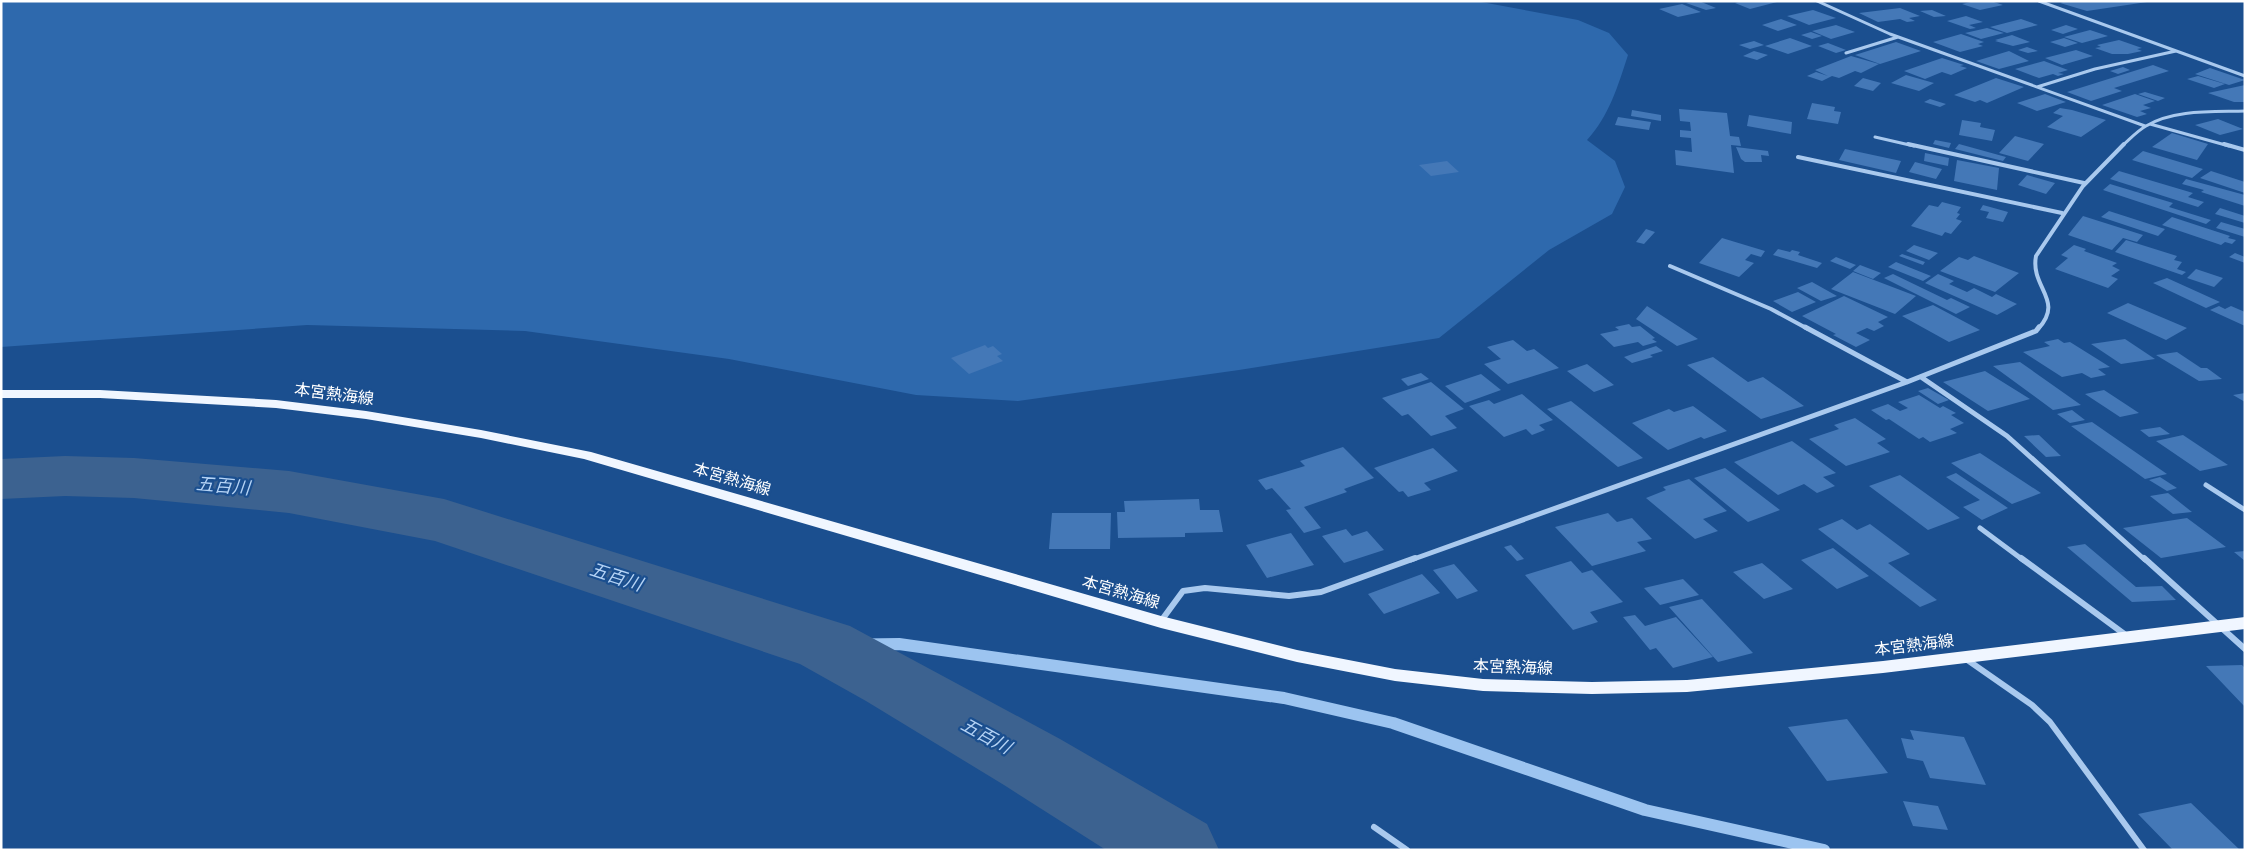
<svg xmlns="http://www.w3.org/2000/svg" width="2246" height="851" viewBox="0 0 2246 851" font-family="Cabin,'Noto Sans JP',sans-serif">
	<rect width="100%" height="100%" fill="#1b4f8f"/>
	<path fill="#2e69ad" d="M1 1H1476L1578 20 1609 33 1628 55C1618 86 1609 116 1587 140L1615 161 1625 187 1612 214 1549 250 1439 338 1239 370 1018 401 916 395 729 359 525 331 307 325 1 347Z"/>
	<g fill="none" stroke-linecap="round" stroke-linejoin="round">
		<path stroke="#9cc4f0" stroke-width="12" d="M825 645 899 644 1284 698 1393 723 1645 810 1824 850"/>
		<path fill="#3c6290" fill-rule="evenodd" d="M65 456 134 458 289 471 444 499 850 626 1060 739 1207 824 1219 850H1106L1004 785 866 701 800 664 435 541 289 513 134 498 65 496 1 499V459Z"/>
	</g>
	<path fill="#4478b7" d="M1699 1 1716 8 1706 10 1686 3Z
		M1743 1H1777V2L1750 9 1735 3Z
		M1975 1H1991L2003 5 1980 10 1962 4Z
		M2061 1H2147V2L2087 11 2060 3 2063 2Z
		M1682 4 1701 12 1678 17 1659 9Z
		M1900 8 1920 16 1909 18 1915 21 1907 22 1900 19 1878 22 1859 13Z
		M1813 10 1836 18 1809 25 1787 16Z
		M1932 10 1946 16 1934 17 1920 11Z
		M1966 16 1983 22 1969 25 1976 28 1970 29 1947 21Z
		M1781 19 1797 25 1778 31 1762 25Z
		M2021 19 2038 25 2007 33 1990 27Z
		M1836 25 1855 32 1831 39 1812 31Z
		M2066 25 2078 29 2063 34 2051 30Z
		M1987 28 2004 33 1981 39 1965 33Z
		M2090 30 2108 36 2082 43 2064 37Z
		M1811 32 1822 36 1812 39 1801 35Z
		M1961 34 1984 42 1978 44 1983 46 1960 52 1933 42Z
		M2012 35 2030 42 2013 46 1995 41H1998L1995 40Z
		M1790 38 1812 46 1788 54 1765 46Z
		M2064 38 2078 43 2065 47 2050 42Z
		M2119 40 2142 48 2137 49 2142 51 2128 54H2112L2095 48 2101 47 2097 45Z
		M1754 41 1764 45 1750 49 1739 45Z
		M1896 42 1921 51 1880 64 1855 55Z
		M1828 43 1846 50 1836 53 1818 46Z
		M2027 47 2038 51 2028 53 2018 50Z
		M2076 50 2093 56 2062 65 2045 58Z
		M1754 51 1768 55 1757 60 1743 56Z
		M2009 51 2029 61 1999 69 1976 61Z
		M1851 56 1879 64 1861 73 1855 71 1839 78 1832 76 1822 81 1807 76 1816 72 1828 76 1815 70Z
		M1942 58 1964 65 1960 66 1967 68 1951 75 1942 72 1925 79 1904 71Z
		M2044 61 2068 70 2058 73 2064 74 2058 76 2053 74 2039 78 2015 69Z
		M2153 65 2169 71 2114 88 2122 91 2091 101 2067 92Z
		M2123 67 2130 70 2118 74 2110 71Z
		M2210 68 2245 80 2229 85 2195 74Z
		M1906 75 1934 83 1919 91 1891 83Z
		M2198 76 2225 84 2214 88 2187 79Z
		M1863 78 1881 83 1873 91 1854 86Z
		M1996 78 2024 87 1987 103 1980 100 1975 102 1954 95Z
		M2245 85V102H2234L2208 93Z
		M2145 92 2165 98 2158 101 2138 94Z
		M2045 94 2066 102 2037 111 2017 103Z
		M2135 94 2155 101 2143 105 2151 108 2140 111 2147 114 2137 117 2102 105Z
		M1930 99 1946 104 1940 107 1924 102Z
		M1812 103 1835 107 1834 111 1841 112 1838 124 1807 119Z
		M2060 108 2072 110 2106 120 2081 137 2047 127 2063 116 2053 113Z
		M1679 109 1727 113 1730 136 1739 137 1741 146 1731 145 1734 173 1676 165 1675 150 1692 152 1691 138 1680 137V130L1691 131 1690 122 1680 121Z
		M1632 110 1661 115V121L1631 116Z
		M1749 115 1792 122 1791 134 1747 126Z
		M1618 117 1651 122 1649 130 1615 125Z
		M2218 119 2243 129 2220 135 2195 125Z
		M1962 120 1981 123 1980 127 1995 130 1992 141 1959 135Z
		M2172 133 2208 144 2197 160 2152 147Z
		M2015 136 2044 144 2028 161 1999 153Z
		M1935 140 1951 143 1949 148 1933 144Z
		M1959 144 2006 157 2003 161 1955 149Z
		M1736 147 1768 151 1769 156 1761 155 1762 162H1745L1741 159Z
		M1845 149 1901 161 1896 173 1839 160Z
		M2143 151 2203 169 2192 178 2132 160Z
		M1925 153 1949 158 1948 166 1924 161Z
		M1957 160 1999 168 1997 190 1954 181Z
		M1447 161 1459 172 1431 176 1419 165Z
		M1915 162 1942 169 1936 179 1909 172Z
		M2119 171 2193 193 2188 197 2204 202 2198 207 2110 179Z
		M2211 171 2245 182V193L2200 178Z
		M2027 175 2055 183 2046 194 2018 185Z
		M2186 179 2245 195V206L2201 192 2204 190 2182 184Z
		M2110 184 2173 203 2169 207 2211 220 2206 224 2103 190Z
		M1942 202 1961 207 1957 213 1960 214 1956 219 1962 221 1951 234 1945 232 1942 236 1911 226 1929 205 1938 207Z
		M1983 205 2008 212 2003 222 1986 218 1989 212 1980 210Z
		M2220 208 2245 216V223L2215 214Z
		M2109 211 2165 229 2158 236 2101 217Z
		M2083 216 2143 235 2137 242 2123 238 2112 250 2068 235Z
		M2172 217 2230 236 2228 238 2236 240 2232 244 2225 242 2221 245 2162 225Z
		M2221 222 2245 229V237L2216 228Z
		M1646 229 1655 232 1644 244 1636 242Z
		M1722 238 1765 251 1761 257 1751 254 1745 260 1754 263 1739 277 1699 263Z
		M2126 240 2177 256 2174 260 2182 262 2177 269 2186 272 2182 275 2115 252Z
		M1914 245 1938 253 1929 260 1906 251Z
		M2074 245 2086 249 2084 251 2117 263 2112 266 2120 270 2111 276 2118 279 2108 288 2055 269 2068 258 2061 255Z
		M1778 249 1790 252 1792 250 1800 252 1798 255 1822 263 1817 268 1773 255Z
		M2235 253 2245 257V263L2229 257Z
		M1902 254 1925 262 1923 265 1899 256Z
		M1974 256 2019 273 1995 292 1940 271 1959 257 1968 260Z
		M1836 257 1856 265 1850 269 1830 261Z
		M1896 262 1931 276 1923 281 1888 267Z
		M1860 265 1881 273 1873 279 1853 271Z
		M2196 269 2223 278 2214 287 2187 278Z
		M1853 272 1916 296 1895 314 1831 289Z
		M1893 274 1947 300 1951 298 1970 307 1956 314 1884 278Z
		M1938 274 1954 281 1949 284 1967 292 1974 288 1992 297 1996 294 2017 304 1997 315 1925 283Z
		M2167 278 2220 302 2206 308 2153 283Z
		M1812 282 1837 296 1821 301 1797 288Z
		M1798 292 1816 302 1792 312 1773 301Z
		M1844 296 1888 317 1878 322 1884 326 1874 331 1867 328 1856 333 1870 340 1856 347 1833 335 1836 334 1802 316Z
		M2128 303 2187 328 2166 340 2107 313Z
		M1933 305 1980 330 1949 342 1902 316Z
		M1647 306 1698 339 1677 346 1636 319Z
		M2219 306 2225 309 2231 306 2245 312V326L2210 310Z
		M1629 324 1632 327 1640 326 1655 338 1652 339 1657 342 1643 346 1638 342 1614 347 1600 334 1619 330 1615 327Z
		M2058 339 2064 343 2070 342 2110 367 2098 369 2106 375 2091 378 2082 373 2062 377 2023 352 2050 346 2044 342Z
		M2125 339 2155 359 2121 364 2091 344Z
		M1513 340 1527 351 1534 349 1559 368 1508 384 1484 364 1501 359 1487 347Z
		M985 345 988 348 993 346 1002 354 997 356 1003 361 969 374 951 358Z
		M1656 346 1663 351 1650 355 1653 357 1632 363 1624 357Z
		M2177 352 2201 368H2207L2222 379 2199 381 2156 355Z
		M1713 357 1748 382 1763 377 1804 406 1761 419 1687 365Z
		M2020 362 2081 405 2053 410 1993 366Z
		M1587 364 1614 385 1594 392 1567 371Z
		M1985 371 2030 399 1988 411 1943 382Z
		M1421 373 1429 379 1408 386 1401 379Z
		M1481 374 1501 390 1465 403 1445 386Z
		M1431 382 1464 409 1445 416 1457 428 1431 436 1408 414 1402 416 1382 398Z
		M1928 388 1949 400 1938 404 1918 391Z
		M2104 390 2139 413 2120 417 2085 394Z
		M2245 393V402L2233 395Z
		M1522 394 1553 420 1539 425 1545 430 1532 435 1526 429 1504 437 1469 406 1489 400 1494 404Z
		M1919 395 1940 408 1943 406 1956 413 1951 415 1964 423 1950 429 1957 433 1930 442 1923 437 1919 439 1889 419 1886 420 1871 410 1888 404 1900 411 1908 408 1898 402Z
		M1571 401 1643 458 1618 467 1547 409Z
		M1693 406 1727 431 1704 439 1701 437 1668 450 1632 423 1669 409 1674 412Z
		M2072 410 2085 420 2070 423 2057 414Z
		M1855 418 1886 439 1877 443 1890 452 1846 466 1809 439 1839 429 1834 425Z
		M2092 422 2167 474 2145 479 2071 426Z
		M2160 427 2170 434 2149 437 2140 430Z
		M2039 435 2061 456 2046 457 2024 436Z
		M2183 435 2228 465 2200 471 2156 441Z
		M1792 441 1836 473 1823 477 1835 486 1817 493 1804 484 1778 495 1734 462Z
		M1343 447 1374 478 1344 489 1347 492 1304 507 1321 528 1304 533 1286 510 1291 509 1272 488 1266 490 1258 480 1305 466 1300 461Z
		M1433 448 1458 471 1424 483 1431 490 1408 497 1403 491 1399 492 1374 468Z
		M1980 453 2041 493 2012 504 1951 463Z
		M1725 468 1780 510 1748 522 1694 478Z
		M1956 473 2008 508 1982 520 1963 507 1980 500 1946 477Z
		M1900 475 1960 518 1928 530 1869 486Z
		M2160 477 2177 488 2167 491 2149 480Z
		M1689 479 1727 511 1703 519 1718 531 1695 539 1646 498 1666 490 1663 487Z
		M2168 493 2192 512 2173 514 2150 496Z
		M1199 499 1200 510H1219L1223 532 1185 533V537L1118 538 1117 512H1125L1124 501Z
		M1052 513H1111L1110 549H1049Z
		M1608 513 1617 522 1632 518 1652 539 1637 542 1646 551 1592 566 1555 527Z
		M2187 518 2226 547 2161 558 2123 528Z
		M1842 519 1857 530 1870 524 1910 554 1888 563 1937 600 1920 607 1818 529Z
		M1346 529 1352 536 1367 531 1384 550 1344 563 1322 536Z
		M1291 533 1314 565 1267 578 1246 545Z
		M2085 544 2136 587 2162 586 2176 600 2132 602 2067 547Z
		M1511 545 1524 559 1517 561 1504 547Z
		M1833 548 1869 576 1837 589 1801 560Z
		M2245 551V561L2234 552Z
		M1571 561 1582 573 1592 570 1623 602 1590 612 1598 622 1573 630 1525 575Z
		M1762 563 1793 589 1764 599 1733 572Z
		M1454 564 1478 591 1457 599 1433 570Z
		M1422 574 1440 593 1384 614 1368 594Z
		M1683 579 1699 595 1660 605 1644 588Z
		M1702 599 1753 653 1718 662 1669 607Z
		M1635 615 1645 626 1676 617 1713 657 1673 668 1656 648 1650 650 1623 617Z
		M2242 665 2245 668V707L2206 666Z
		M1847 719 1888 773 1827 781 1788 727Z
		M1910 730 1964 737 1986 785 1930 778 1923 761 1907 758 1901 738 1914 740Z
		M1903 801 1938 806 1948 830 1913 826Z
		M2191 803 2240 850H2173L2138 814Z"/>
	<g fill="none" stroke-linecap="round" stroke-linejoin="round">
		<path stroke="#a9c9ee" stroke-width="3" d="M1817 1 1890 34 2145 126
			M2039 1 2245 76
			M1846 53 1898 37
			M2037 87 2095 69 2176 51
			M2150 124 2229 146
			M1875 137 1914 146
			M2122 146C2130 139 2137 131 2146 126 2174 109 2214 112 2245 111"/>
		<path stroke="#a9c9ee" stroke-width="4" d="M1908 144 2084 183
			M2224 144 2245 150
			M1798 157 2062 213
			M1670 266 1771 309 1808 329
			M2038 329C2065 300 2030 288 2036 256L2083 186 2124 144"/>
		<path stroke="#a9c9ee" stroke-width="5" d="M1805 327 1907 382
			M1921 377 2007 436 2145 560
			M2206 485 2245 510
			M1980 528 2023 560
			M1411 560 1907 382 2036 331 2039 327"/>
		<path stroke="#a9c9ee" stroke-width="6" d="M2021 558 2127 636
			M2144 558 2245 649
			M1161 621 1183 591 1205 588 1289 596 1321 592 1415 558
			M1966 659 2032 705 2050 722 2144 850
			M1374 827 1407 850"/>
		<path fill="#f0f6ff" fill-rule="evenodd" d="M1 390H100L276 400 366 411 481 430 591 452 1161 616 1297 650 1395 669 1483 679 1592 682 1687 680 1883 661 2245 617V629L1883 673 1687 692 1592 694 1483 691 1395 681 1297 662 1161 628 584 459 481 438 366 419 276 408 100 398H1Z"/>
	</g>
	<g text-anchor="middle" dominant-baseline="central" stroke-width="4.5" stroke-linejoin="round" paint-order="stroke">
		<g font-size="16" fill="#fff" stroke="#1b4f8f">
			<text transform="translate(334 394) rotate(7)">本宮熱海線</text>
			<text transform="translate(732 479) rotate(16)">本宮熱海線</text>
			<text transform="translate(1121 592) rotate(16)">本宮熱海線</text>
			<text transform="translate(1914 645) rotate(-7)">本宮熱海線</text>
			<text transform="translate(1513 667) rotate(2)">本宮熱海線</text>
		</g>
		<g font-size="18" font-style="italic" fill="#b5d3f5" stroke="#1b4f8f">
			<text transform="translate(223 486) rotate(5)">五百川</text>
			<text transform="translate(616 577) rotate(18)">五百川</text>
			<text transform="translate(986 736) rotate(29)">五百川</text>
		</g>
	</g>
	<rect width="2246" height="851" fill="none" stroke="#ffffff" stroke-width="5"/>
</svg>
